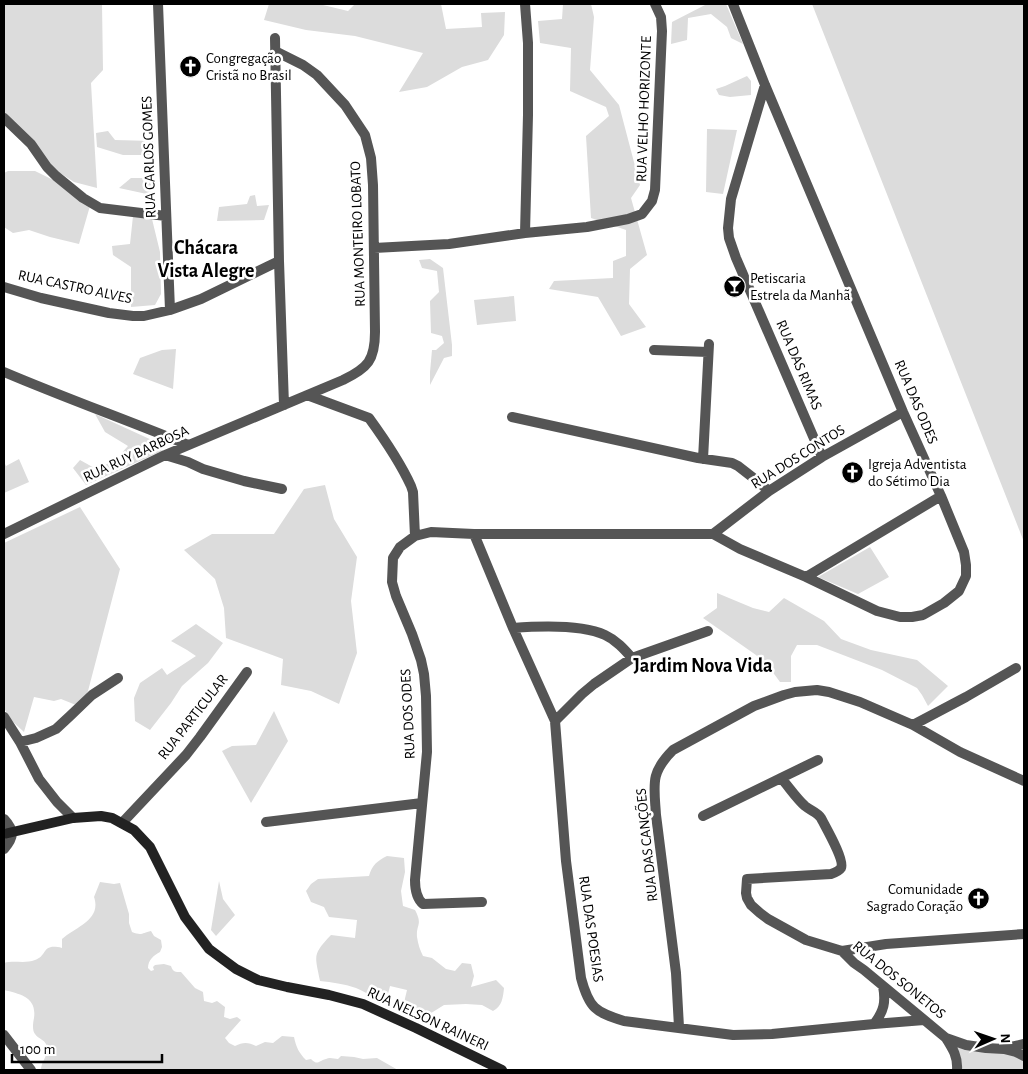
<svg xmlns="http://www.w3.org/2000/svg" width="1028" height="1074" viewBox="0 0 1028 1074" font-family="'Alegreya Sans',sans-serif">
	<rect width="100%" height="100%" fill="#fff"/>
	<path fill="#dcdcdc" d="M4 4H102L103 70 91 83 97 188 74 182 51 167 4 116Z
		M269 4H322L323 5 348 11 355 4H441L446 29 482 27 481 13 505 12 504 35 488 60 462 67 427 87 399 92 423 53 355 36 306 30 264 20Z
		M563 4H591L594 17 590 70 619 105 640 185 631 198 647 255 630 269 629 304 646 327 621 336 598 297 549 289 554 281 613 278V261L626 256V230L591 218 586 136 609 116 606 107 570 91 571 48 540 43 538 21 562 19Z
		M707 4H726L743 44 731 38 727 27 711 14 688 18 687 40 671 44 672 22Z
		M812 4H1024V542Z
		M747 76 751 81V95L730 97 719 95 716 89 725 86Z
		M707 129 737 130 723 194 706 192Z
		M108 131 115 140 153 141 152 155H123L97 147 96 133Z
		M8 171H35L92 199 79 244 50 237 29 230 13 233 4 227V173Z
		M131 178H150L156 196 119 188Z
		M255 195 257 206 269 205 264 220 217 221 219 207 247 204 250 196Z
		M133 216 152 219 160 252 161 294 155 305 131 307V267L113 255 112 246 130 244Z
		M430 259 443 268 452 345V356L444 358 430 385V372L432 350H436L444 343 442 336 431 333 430 301 439 292 437 271 422 268 419 260Z
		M514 296 516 321 477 325 474 300Z
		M176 349 173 389 133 374 140 358 162 350Z
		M95 414 154 441 162 451 86 485 73 468 80 460 98 470 119 456 128 446 105 432Z
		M19 459 29 482 4 493V462L6 466Z
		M325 485 334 519 357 557 351 601 357 653 339 704 311 691 281 685 283 659 226 638 224 608 215 579 184 550 212 534H274L304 489Z
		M80 507 120 569 88 691 85 697 76 705 61 699 54 701 34 697 24 732 11 720 4 708V543Z
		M870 547 889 577 858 594 818 577Z
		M717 593 753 608 769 612 784 598 824 621 841 639 871 650 917 660 948 686 928 706 922 695 917 688 882 670 817 645H797L791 656V682H780L769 667 756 655 703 618 717 608Z
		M196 624 223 643 208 663 182 686 171 703 150 730 135 721 134 698 140 683 162 668 167 675 196 656 187 650 171 641Z
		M274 711 288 741 251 803 222 751 232 746 256 745Z
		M387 856 404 858 405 872 401 891 403 906 415 910C423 925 416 924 417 937 418 944 420 950 423 956L432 958 446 969 455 971 462 963 471 964 474 976 471 987 496 980 504 988C503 998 502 1006 493 1011L482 1005 466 1004 444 1005 428 1015 402 1011 407 990 390 986 387 998C373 999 368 993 356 988 344 984 332 982 320 981 315 955 312 955 331 935L355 938 357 920 329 917 324 907 311 902 306 891 311 884 318 879 369 876C372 865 377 861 387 856Z
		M219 881 223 899 235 915 216 936 211 930Z
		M100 882 114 884 120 883 129 914V923L132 932C142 936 142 933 151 931L154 936 161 940 162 947 160 952C154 955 148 960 148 968L151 971 154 970 153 967 155 965 164 964 171 966C173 972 175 972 181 972L195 988 203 992 204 1001 212 1003 217 1001 225 1007 224 1017 230 1019 237 1017 241 1020 225 1038 229 1043 235 1046C243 1042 248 1042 256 1046L265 1042 273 1043 282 1036 294 1037C296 1047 299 1053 306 1060L311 1059C318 1066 318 1061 326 1059 330 1057 334 1059 338 1059L341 1056 354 1057 363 1059 377 1058 398 1070H41C41 1062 48 1056 47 1048 47 1040 38 1039 35 1034 32 1030 33 1023 34 1018 37 997 20 994 4 990V963C14 960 25 964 35 960 48 956 41 943 62 948V939C75 927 102 920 94 897Z
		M946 1038 1024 1056V1070H957Z"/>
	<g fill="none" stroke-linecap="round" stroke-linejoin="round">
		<path stroke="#555" stroke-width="10" d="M158 4 170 310
			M275 38 279 261 284 405
			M765 85 731 199 728 228 729 238 736 258 822 457
			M4 118 31 144 47 167 56 176 83 198 100 208 166 216
			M525 233 528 115V43L525 4
			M374 248 449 244 525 233 587 227 628 219 642 214 652 201 655 190 662 31 661 17 655 4
			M4 287 41 298 109 313 133 316H144L170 310 201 299 279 261
			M654 350 708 352
			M4 372C65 398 127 420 188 445
			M307 395 369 418C385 440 400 462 411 486L413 492 415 536
			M512 417 698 458 732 463 738 466 756 480 769 491
			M165 455 188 462 203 469 244 481 282 489
			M703 459 709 344
			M4 534 165 455 343 380C368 368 375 360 375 332L373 185 371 158 365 135 345 105 317 75 303 65 275 51
			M474 534 513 628 555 721 566 861 581 978C589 1008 595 1012 624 1021L733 1035 772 1034 874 1024 924 1020
			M713 534 769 491 822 457 903 412
			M806 577 941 496
			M513 628C539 626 581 624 605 635 616 640 624 649 632 658
			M4 717 20 742 39 779 57 802 73 818
			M555 721 582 694 594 684 632 658 708 631
			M913 725 966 697 1016 668
			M20 742 36 738 56 729 70 716 92 695 118 678
			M781 778 818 760
			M703 816 781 778C789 787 796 798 805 806 811 811 817 812 821 818 825 826 845 860 841 868 839 871 834 873 831 874L747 879 746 893 747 898 751 905 760 913 768 919 806 940 842 951 854 963 864 970 946 1038 966 1045 986 1048 1004 1049 1016 1052 1024 1056
			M4 819C15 831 14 837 4 849
			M266 822 422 803
			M122 823 186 755 200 737 247 672
			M482 902 423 904C416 898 415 889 415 880L427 752 426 696 424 674 421 660 412 634 396 596 392 582 393 558 400 547 415 536 431 532 474 534H713L740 549 806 577 877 611 900 617H912L923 615 944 603 959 591 966 576V565L964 552 941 496 903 412 765 85 733 4
			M842 951 886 944 1024 934
			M874 1024C884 1011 886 1002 883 986
			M679 1027 676 973 656 815C654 784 650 773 673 750L754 706 784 695 795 692 817 690 829 692 860 702 913 725 960 752 1024 781
			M4 1035 31 1070
			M946 1038C953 1049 958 1057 957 1070
			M1006 1048 1024 1044"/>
		<path stroke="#222" stroke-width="10" d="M4 834 73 818 101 816 112 818 134 830 150 847 185 917 209 949 236 969 258 980 287 987 329 995 363 1004 416 1028 502 1070"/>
	</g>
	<defs>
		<symbol id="church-disc" viewBox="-11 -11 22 22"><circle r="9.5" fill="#000" stroke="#fff"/><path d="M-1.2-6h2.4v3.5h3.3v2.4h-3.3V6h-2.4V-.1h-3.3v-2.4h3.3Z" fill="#fff"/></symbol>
		<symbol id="bar-disc" viewBox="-11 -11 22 22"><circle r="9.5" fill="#000" stroke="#fff"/><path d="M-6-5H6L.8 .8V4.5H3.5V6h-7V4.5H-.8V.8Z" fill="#fff"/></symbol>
	</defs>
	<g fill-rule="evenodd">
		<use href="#church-disc" x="178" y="54" width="25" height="25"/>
		<use href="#bar-disc" x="722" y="274" width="25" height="25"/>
		<use href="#church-disc" x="840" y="460" width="25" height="25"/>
		<use href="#church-disc" x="966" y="886" width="25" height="25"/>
	</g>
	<g text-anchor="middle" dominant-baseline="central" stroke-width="5" stroke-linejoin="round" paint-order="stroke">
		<g font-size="15" fill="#000" stroke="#fff" text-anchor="start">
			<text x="206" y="58">Congregação<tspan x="206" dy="17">Cristã no Brasil</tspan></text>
			<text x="750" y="278">Petiscaria<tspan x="750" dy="17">Estrela da Manhã</tspan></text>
			<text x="868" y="464">Igreja Adventista<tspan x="868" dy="17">do Sétimo Dia</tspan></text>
			<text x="963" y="889" text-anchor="end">Comunidade<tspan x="963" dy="17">Sagrado Coração</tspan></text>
		</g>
		<g font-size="15" fill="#000" stroke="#fff">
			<text transform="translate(644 109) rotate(-88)">RUA VELHO HORIZONTE</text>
			<text transform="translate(149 157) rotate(-92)">RUA CARLOS GOMES</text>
			<text transform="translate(358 234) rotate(-92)">RUA MONTEIRO LOBATO</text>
			<text transform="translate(75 287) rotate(12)">RUA CASTRO ALVES</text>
			<text transform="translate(799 365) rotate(67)">RUA DAS RIMAS</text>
			<text transform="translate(916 402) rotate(67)">RUA DAS ODES</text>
			<text transform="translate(136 454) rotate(-25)">RUA RUY BARBOSA</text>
			<text transform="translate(798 457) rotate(-32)">RUA DOS CONTOS</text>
			<text transform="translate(408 714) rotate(-93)">RUA DOS ODES</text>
			<text transform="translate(193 717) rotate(-52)">RUA PARTICULAR</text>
			<text transform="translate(647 845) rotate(-96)">RUA DAS CANÇÕES</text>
			<text transform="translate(591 929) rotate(82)">RUA DAS POESIAS</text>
			<text transform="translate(899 980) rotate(39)">RUA DOS SONETOS</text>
			<text transform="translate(428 1019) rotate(25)">RUA NELSON RAINERI</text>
		</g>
		<g font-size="20" font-weight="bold" fill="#000" stroke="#fff">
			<text x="206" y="248">Chácara<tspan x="206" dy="23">Vista Alegre</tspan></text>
			<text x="703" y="666">Jardim Nova Vida</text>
		</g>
	</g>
	<rect width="1028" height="1074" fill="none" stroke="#000000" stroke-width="10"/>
	<g transform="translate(993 1039) rotate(88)" stroke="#ffffff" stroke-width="4" paint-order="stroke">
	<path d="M0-4L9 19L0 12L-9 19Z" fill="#000000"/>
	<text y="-8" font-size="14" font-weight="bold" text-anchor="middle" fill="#000000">N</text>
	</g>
	<path d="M12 1054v8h150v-8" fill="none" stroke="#000000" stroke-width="2.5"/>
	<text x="20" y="1054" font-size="15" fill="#000000" stroke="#ffffff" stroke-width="4" paint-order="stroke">100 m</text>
</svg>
